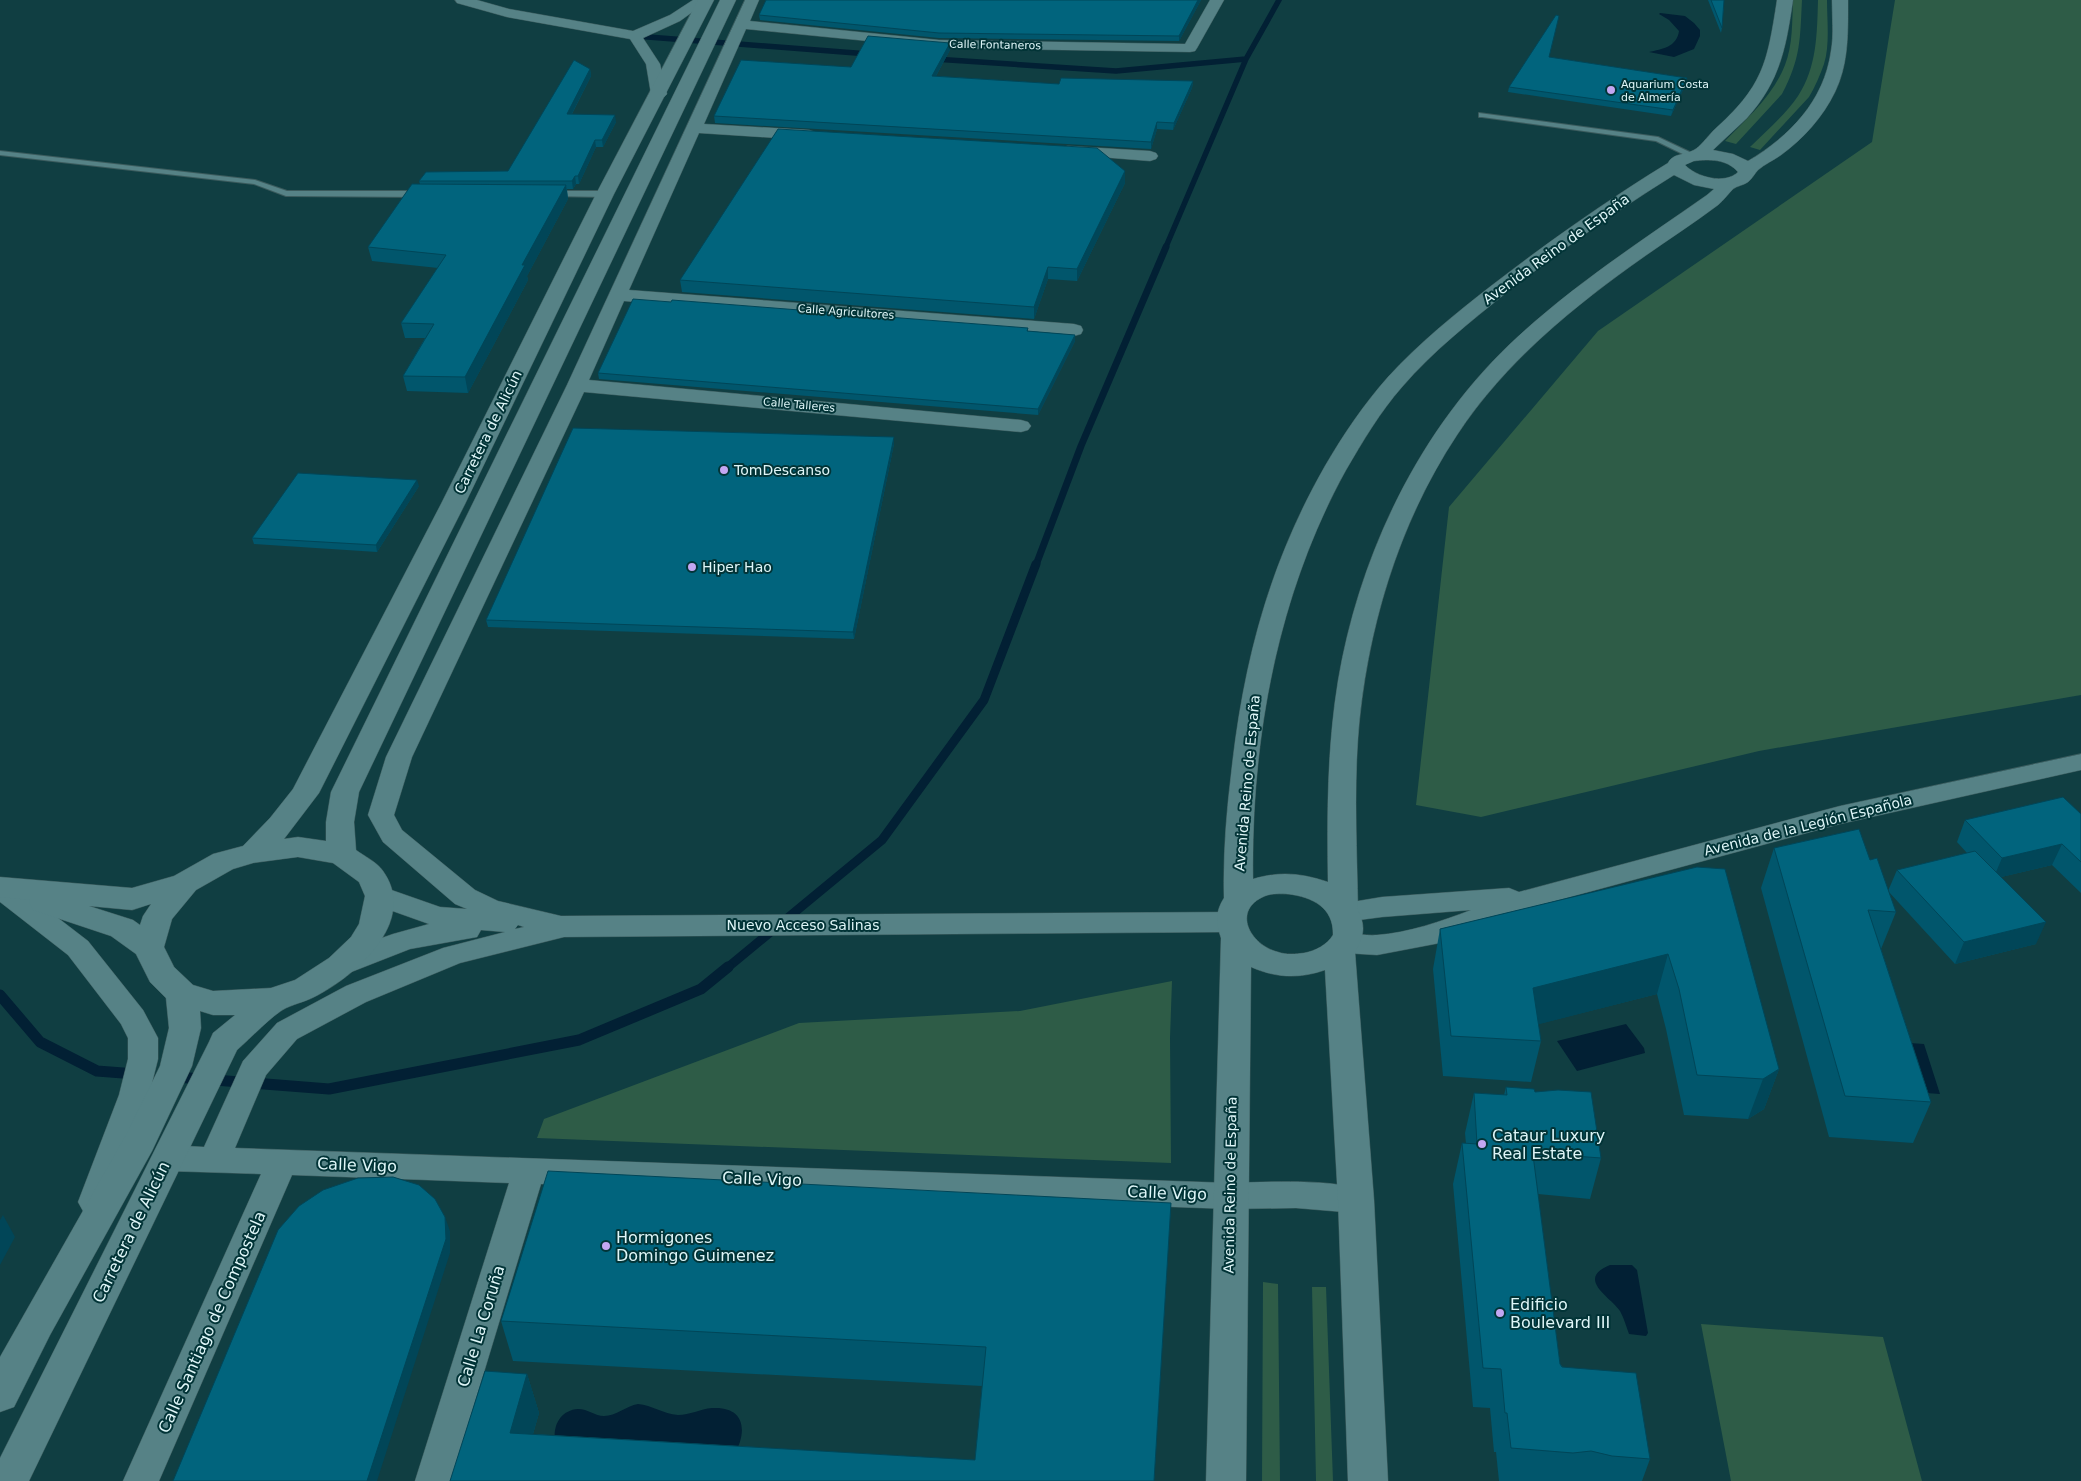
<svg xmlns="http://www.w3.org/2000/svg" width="2081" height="1481" viewBox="0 0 2081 1481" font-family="'DejaVu Sans',sans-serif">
	<rect width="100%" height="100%" fill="#103e42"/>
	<path fill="#2e5c47" d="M1793 0H1802C1800 39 1801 58 1782 94L1736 144 1725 141C1747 118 1773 96 1785 65 1793 45 1792 21 1793 0Z
		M1818 0H1827C1827 20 1830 45 1824 64 1820 75 1815 87 1809 97L1760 150 1750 147C1765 132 1786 114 1798 96 1817 67 1817 34 1818 0Z
		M1895 0H2081V695L1759 751 1481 817 1416 805 1449 507 1598 331 1872 142Z
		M1172 981 1170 1038 1171 1163 537 1138 544 1119 799 1023 1020 1011Z
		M1263 1282 1278 1284 1280 1481H1262Z
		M1312 1287H1326L1333 1481H1316Z
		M1701 1324 1883 1337 1922 1481H1731Z"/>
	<path fill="#022034" d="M1660 13 1685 16 1694 23 1700 30V36L1694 49 1674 57 1649 52C1662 49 1677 47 1679 31L1669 20 1659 14Z
		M1626 1024 1644 1048 1645 1053 1577 1071 1557 1041Z
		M1895 1042 1924 1044 1940 1094 1912 1092Z
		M1610 1265H1632L1637 1270 1648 1333 1646 1336 1629 1334C1626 1326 1624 1318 1620 1311 1611 1297 1575 1279 1610 1265Z
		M638 1404C652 1405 663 1414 678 1415 690 1415 700 1409 712 1408 745 1406 748 1431 734 1455L555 1440C553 1425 561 1410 578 1409 588 1409 595 1416 604 1416 616 1416 626 1406 638 1404Z"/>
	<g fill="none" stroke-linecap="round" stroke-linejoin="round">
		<path stroke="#022034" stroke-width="5.5" d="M635 36 869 54
			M934 59 1116 71 1246 59
			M1165 249 1246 59 1279 0"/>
		<path stroke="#022034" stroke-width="7" d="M1036 565 1081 446 1166 247"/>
		<path stroke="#022034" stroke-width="9" d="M727 968 882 840 984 700 1036 564"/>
		<path stroke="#022034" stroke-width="11" d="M0 995 40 1042 97 1071 136 1074
			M176 1077 329 1089 579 1040 701 989 728 967"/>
		<defs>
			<path id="service" d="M1479 113 1658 137 1698 156 1691 158 1656 141 1482 117H1479Z
				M0 151 255 180 287 191H421L425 194 421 197 286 196 254 184 0 155Z
				M551 191H605L609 194 605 197 548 196 547 194Z"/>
			<path id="minor" d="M455 0H477L509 9 633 31 670 15 693 0H709L680 21 643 38 660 64 667 94 664 97H654L651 94 646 64 630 39 507 17 457 3Z
				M745 0H759L750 21 939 40 1185 44 1210 0H1224L1197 48 1195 51 1190 52 939 48 746 29 704 124 809 130 815 132 817 135 815 138 809 140 699 133 629 290 1074 324 1081 326 1083 330 1081 334 1074 336 624 301 589 380 1021 420 1028 422 1031 426 1028 430 1021 432 584 392 412 757 394 815 402 830 475 890 498 901 561 916 1231 912 1241 915 1245 922 1241 929 1231 932 564 937 460 963 366 1002 297 1039 266 1075 235 1148 1230 1183C1270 1182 1330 1178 1367 1191L1372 1200 1367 1209 1356 1213 1296 1208 1230 1209 541 1184 451 1481H415L509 1183 292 1175 159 1481H123L261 1174 168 1171 157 1167 152 1158 157 1149 168 1145 204 1147 243 1061 277 1023 346 986 443 948 505 932 481 930 477 937 410 949 341 976 331 973 327 966 331 959 362 945 393 934 429 924 370 903 366 896 370 889 380 886 440 907 467 909 455 904 383 842 368 815 386 757 567 385ZM518 925 524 927 515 929Z
				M1068 146 1150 151 1156 153 1158 156 1156 159 1150 161 1062 154 1060 151 1062 148Z
				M2081 754V770L1840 824 1544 904 1440 943 1377 955 1344 953 1334 950 1330 943 1334 936C1349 931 1362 936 1377 935 1408 933 1442 921 1471 910L1382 917 1344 922 1334 919 1330 912 1334 905 1382 897 1509 888 1519 892 1840 806Z
				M0 878 10 881 88 941 143 1010 158 1038V1059L149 1095 110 1202 105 1211 94 1215 83 1211 78 1202 119 1095 128 1059V1038L121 1024 68 955 0 902Z"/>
			<path id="tertiary" d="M1777 0H1793C1786 48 1780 81 1747 118 1736 129 1724 139 1713 150L1733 154 1748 161C1790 136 1824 101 1831 51 1834 34 1832 17 1832 0H1848C1848 32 1849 63 1835 92 1823 117 1803 139 1781 155 1774 160 1765 164 1758 170 1755 173 1752 179 1748 182 1744 185 1737 186 1733 189 1728 194 1724 200 1718 205 1694 223 1669 239 1645 256 1574 306 1505 362 1457 435 1398 524 1366 632 1358 738 1354 795 1357 853 1358 910 1366 927 1364 936 1355 952L1374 1200 1388 1481H1348L1338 1200 1325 970C1299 979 1276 978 1251 967L1246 1481H1206L1221 938C1216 923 1215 912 1224 898 1223 857 1226 816 1231 775 1243 663 1269 564 1325 466 1343 435 1364 404 1388 377 1419 343 1455 314 1491 286 1548 242 1606 201 1668 163 1673 153 1685 155 1694 150 1700 147 1708 136 1713 131 1763 86 1767 65 1777 0ZM1694 161C1709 159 1727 159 1738 172 1725 185 1696 177 1685 165ZM1674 175 1694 185 1714 189 1707 195C1640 242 1570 287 1510 344 1418 432 1359 556 1338 681 1327 748 1327 815 1328 882 1301 873 1280 871 1253 879 1251 738 1278 593 1346 470 1363 441 1380 412 1402 387 1433 351 1470 322 1506 293 1560 251 1616 211 1674 175ZM1288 894C1313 897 1334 908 1333 935 1327 945 1315 951 1304 953 1296 954 1286 955 1278 952 1250 945 1231 910 1265 896 1272 893 1281 894 1288 894Z"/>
			<path id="secondary" d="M698 0H714L614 194 465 504 319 793 284 839 298 837 326 841V822L331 792 720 0H736L359 792 354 822 356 850C364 856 377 862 383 871 418 920 359 973 318 995 308 1001 297 1003 286 1008 272 1015 251 1038 237 1050L29 1481H0V1458L209 1042 213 1033 235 1015H213L200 1011 201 1028 192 1066 152 1151 50 1335 14 1407 0 1412V1357L126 1135 160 1066 169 1028 166 998 150 982 136 954 111 936 33 910 29 902 30 900 0 897V877L132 888 174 876 213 854 243 846 270 818 293 789 441 504 596 194ZM298 857 333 863 359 882 365 896 359 924 351 937 329 958 295 980 271 988 213 991 193 985 174 967 164 947 172 919 196 890 233 869 253 863ZM151 904 143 916 140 925 133 920 89 906 132 910Z"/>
		</defs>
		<use href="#service" stroke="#3b5b5d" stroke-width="2"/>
		<use href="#minor" stroke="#3b5b5d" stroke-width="1"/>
		<use href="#tertiary" stroke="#3b5b5d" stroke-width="1"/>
		<use href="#secondary" stroke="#3b5b5d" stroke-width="1"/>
		<use href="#service" fill="#568286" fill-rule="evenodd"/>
		<use href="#minor" fill="#568286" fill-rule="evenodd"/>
		<use href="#tertiary" fill="#568286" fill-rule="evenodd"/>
		<use href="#secondary" fill="#568286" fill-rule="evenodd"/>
	</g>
	<path fill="#01566c" d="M766 0H1201L1179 41 939 38 760 20 759 15Z
		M1708 0H1724L1722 28 1721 33Z
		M950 43V50L936 76 1059 84 1193 81 1192 88 1173 130 1157 129 1151 149 715 123 714 116 851 67Z
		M1549 57 1687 78 1686 83 1671 116 1508 92 1509 87Z
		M590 69 591 76 572 114 616 122 603 147H596L579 184H576L573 189H567L568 199 527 276 528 280 468 393 407 391 403 376 425 338H405L401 323 438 268 372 261 368 247 420 184 419 181 508 171Z
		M1125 171V183L1077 281 1048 279 1034 319 682 292 680 280Z
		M1028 328V331L1075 335V341L1038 415 599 379 598 373Z
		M894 444 854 639 488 627 486 620Z
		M419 486 377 552 254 544 252 538Z
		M2081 814V893L2052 865 2001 877 2036 944 1955 964 1888 891 1897 870 1967 853 1957 842 1965 820Z
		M1774 848 1870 860 1896 912 1881 949 1931 1102 1913 1143 1829 1137 1761 888Z
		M1697 867 1779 1069 1764 1109 1748 1119 1684 1115 1666 1029 1657 994 1538 1024 1541 1041 1531 1082 1443 1076 1433 969 1440 929Z
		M1506 1087 1535 1092 1601 1158 1590 1199 1538 1194 1560 1364 1650 1459 1642 1481H1499L1496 1452H1494L1490 1408 1473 1407 1453 1184 1462 1143 1466 1144 1465 1133 1474 1093 1504 1095Z
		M1171 1203 1154 1481H450L527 1374 539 1413 533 1434 975 1460 982 1386 513 1361 501 1321Z"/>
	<path fill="#014658" d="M1198 0H1201L1179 41V36Z
		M950 43V50L932 83V76Z
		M590 69 591 76 568 121 567 114Z
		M1687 78 1686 83 1671 116 1673 110Z
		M1193 81 1192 88 1173 130 1174 123Z
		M615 115 616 122 603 147 602 140Z
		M1157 122V129L1151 149V142Z
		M595 140 596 147 579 184 578 176Z
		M1125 171V183L1077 281V269Z
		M575 176 576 184 573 189 572 181Z
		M566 185 568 199 527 276 528 280 468 393 465 377 522 265Z
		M1048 267V279L1034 319V307Z
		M1075 335V341L1038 415V409Z
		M894 437V444L854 639 853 632Z
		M417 480 419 486 377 552 376 545Z
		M2062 844 2052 865 1993 879 2002 858Z
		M2046 922 2036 944 1955 964 1964 942Z
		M1668 954 1657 994 1524 1028 1533 988Z
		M1779 1069 1764 1109 1748 1119 1763 1079Z
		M3 1215 15 1237 0 1265V1220Z
		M445 1217 450 1231V1253L377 1481H367Z
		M527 1374 539 1413 522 1472 510 1433Z"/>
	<path fill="#01647d" stroke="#014658" d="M766 0H1198L1179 36 939 33 759 15Z
		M1711 0H1724L1722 28Z
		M1556 15 1559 16 1549 57 1687 78 1673 110 1509 87Z
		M868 36 950 43 932 76 1059 84 1061 78 1193 81 1174 123 1157 122 1151 142 714 116 741 60 851 67Z
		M574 60 590 69 567 114 615 115 602 140H595L578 176H575L572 181H419L426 172 508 171Z
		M778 129 1097 148 1125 171 1077 269 1048 267 1034 307 680 280Z
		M412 184 566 185 522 265H525L465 377 403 376 434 324 401 323 446 255 368 247Z
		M633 299 671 302 672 300 1028 328 1027 331 1075 335 1038 409 598 373Z
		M573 428 894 437 853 632 486 620Z
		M298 473 417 480 376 545 252 538Z
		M2063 797 2081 814V862L2062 844 2002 858 1965 820Z
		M1859 829 1870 860 1877 858 1896 912 1868 910 1931 1102 1845 1096 1774 848Z
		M1975 851 2046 922 1964 942 1897 870Z
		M1697 867 1725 869 1779 1069 1763 1079 1697 1075 1679 989 1668 954 1533 988 1541 1041 1451 1036 1440 929Z
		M1506 1087 1534 1089 1535 1092 1558 1090 1591 1092 1601 1158 1534 1153 1535 1156 1533 1155 1560 1364 1562 1367 1636 1373 1650 1459 1612 1456 1591 1451 1573 1453 1511 1448 1507 1413H1505L1501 1369 1483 1368 1462 1143 1477 1144 1474 1093 1507 1095Z
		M548 1171 1171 1203 1154 1481H450L485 1371 527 1374 510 1433 975 1460 986 1347 501 1321Z
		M393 1177 419 1185 435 1199 445 1217 446 1239 367 1481H173L278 1230 299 1206 323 1190 358 1178Z"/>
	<g fill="#c3a7f2" stroke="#023437" stroke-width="2">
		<circle cx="1611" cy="90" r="5"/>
		<circle cx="724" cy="470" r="5"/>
		<circle cx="692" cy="567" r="5"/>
		<circle cx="1482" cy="1144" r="5"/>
		<circle cx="606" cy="1246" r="5"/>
		<circle cx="1500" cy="1313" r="5"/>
	</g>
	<g text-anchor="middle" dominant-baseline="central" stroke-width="4" stroke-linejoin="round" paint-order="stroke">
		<g font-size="11" fill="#dff6f8" stroke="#023437">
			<text transform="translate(995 45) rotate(1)">Calle Fontaneros</text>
			<text transform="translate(846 312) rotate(4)">Calle Agricultores</text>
			<text transform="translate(799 405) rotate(5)">Calle Talleres</text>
		</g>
		<g font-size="11" fill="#dff6f8" stroke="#023437" text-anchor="start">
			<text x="1621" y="84">Aquarium Costa<tspan x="1621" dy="13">de Almería</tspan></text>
		</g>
		<g font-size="14" fill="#dff6f8" stroke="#023437">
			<text transform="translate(1556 249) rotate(-36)">Avenida Reino de España</text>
			<text transform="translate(488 432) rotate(-64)">Carretera de Alicún</text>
			<text transform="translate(1247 783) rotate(-85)">Avenida Reino de España</text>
			<text transform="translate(1808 825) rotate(-14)">Avenida de la Legión Española</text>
			<text x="803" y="925">Nuevo Acceso Salinas</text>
			<text transform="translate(1230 1185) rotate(-89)">Avenida Reino de España</text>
		</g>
		<g font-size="14" fill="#dff6f8" stroke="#023437" text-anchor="start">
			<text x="734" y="470">TomDescanso</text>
			<text x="702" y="567">Hiper Hao</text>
		</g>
		<g font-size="16" fill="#dff6f8" stroke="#023437" text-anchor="start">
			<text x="1492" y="1135">Cataur Luxury<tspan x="1492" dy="18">Real Estate</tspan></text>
			<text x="616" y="1237">Hormigones<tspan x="616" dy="18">Domingo Guimenez</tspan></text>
			<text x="1510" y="1304">Edificio<tspan x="1510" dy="18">Boulevard III</tspan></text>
		</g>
		<g font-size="16" fill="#dff6f8" stroke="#023437">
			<text transform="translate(357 1165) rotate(2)">Calle Vigo</text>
			<text transform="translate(762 1179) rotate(2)">Calle Vigo</text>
			<text transform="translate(1167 1193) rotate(2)">Calle Vigo</text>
			<text transform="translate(131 1232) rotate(-64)">Carretera de Alicún</text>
			<text transform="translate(212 1322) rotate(-66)">Calle Santiago de Compostela</text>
			<text transform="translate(481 1326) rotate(-73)">Calle La Coruña</text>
		</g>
	</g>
</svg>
